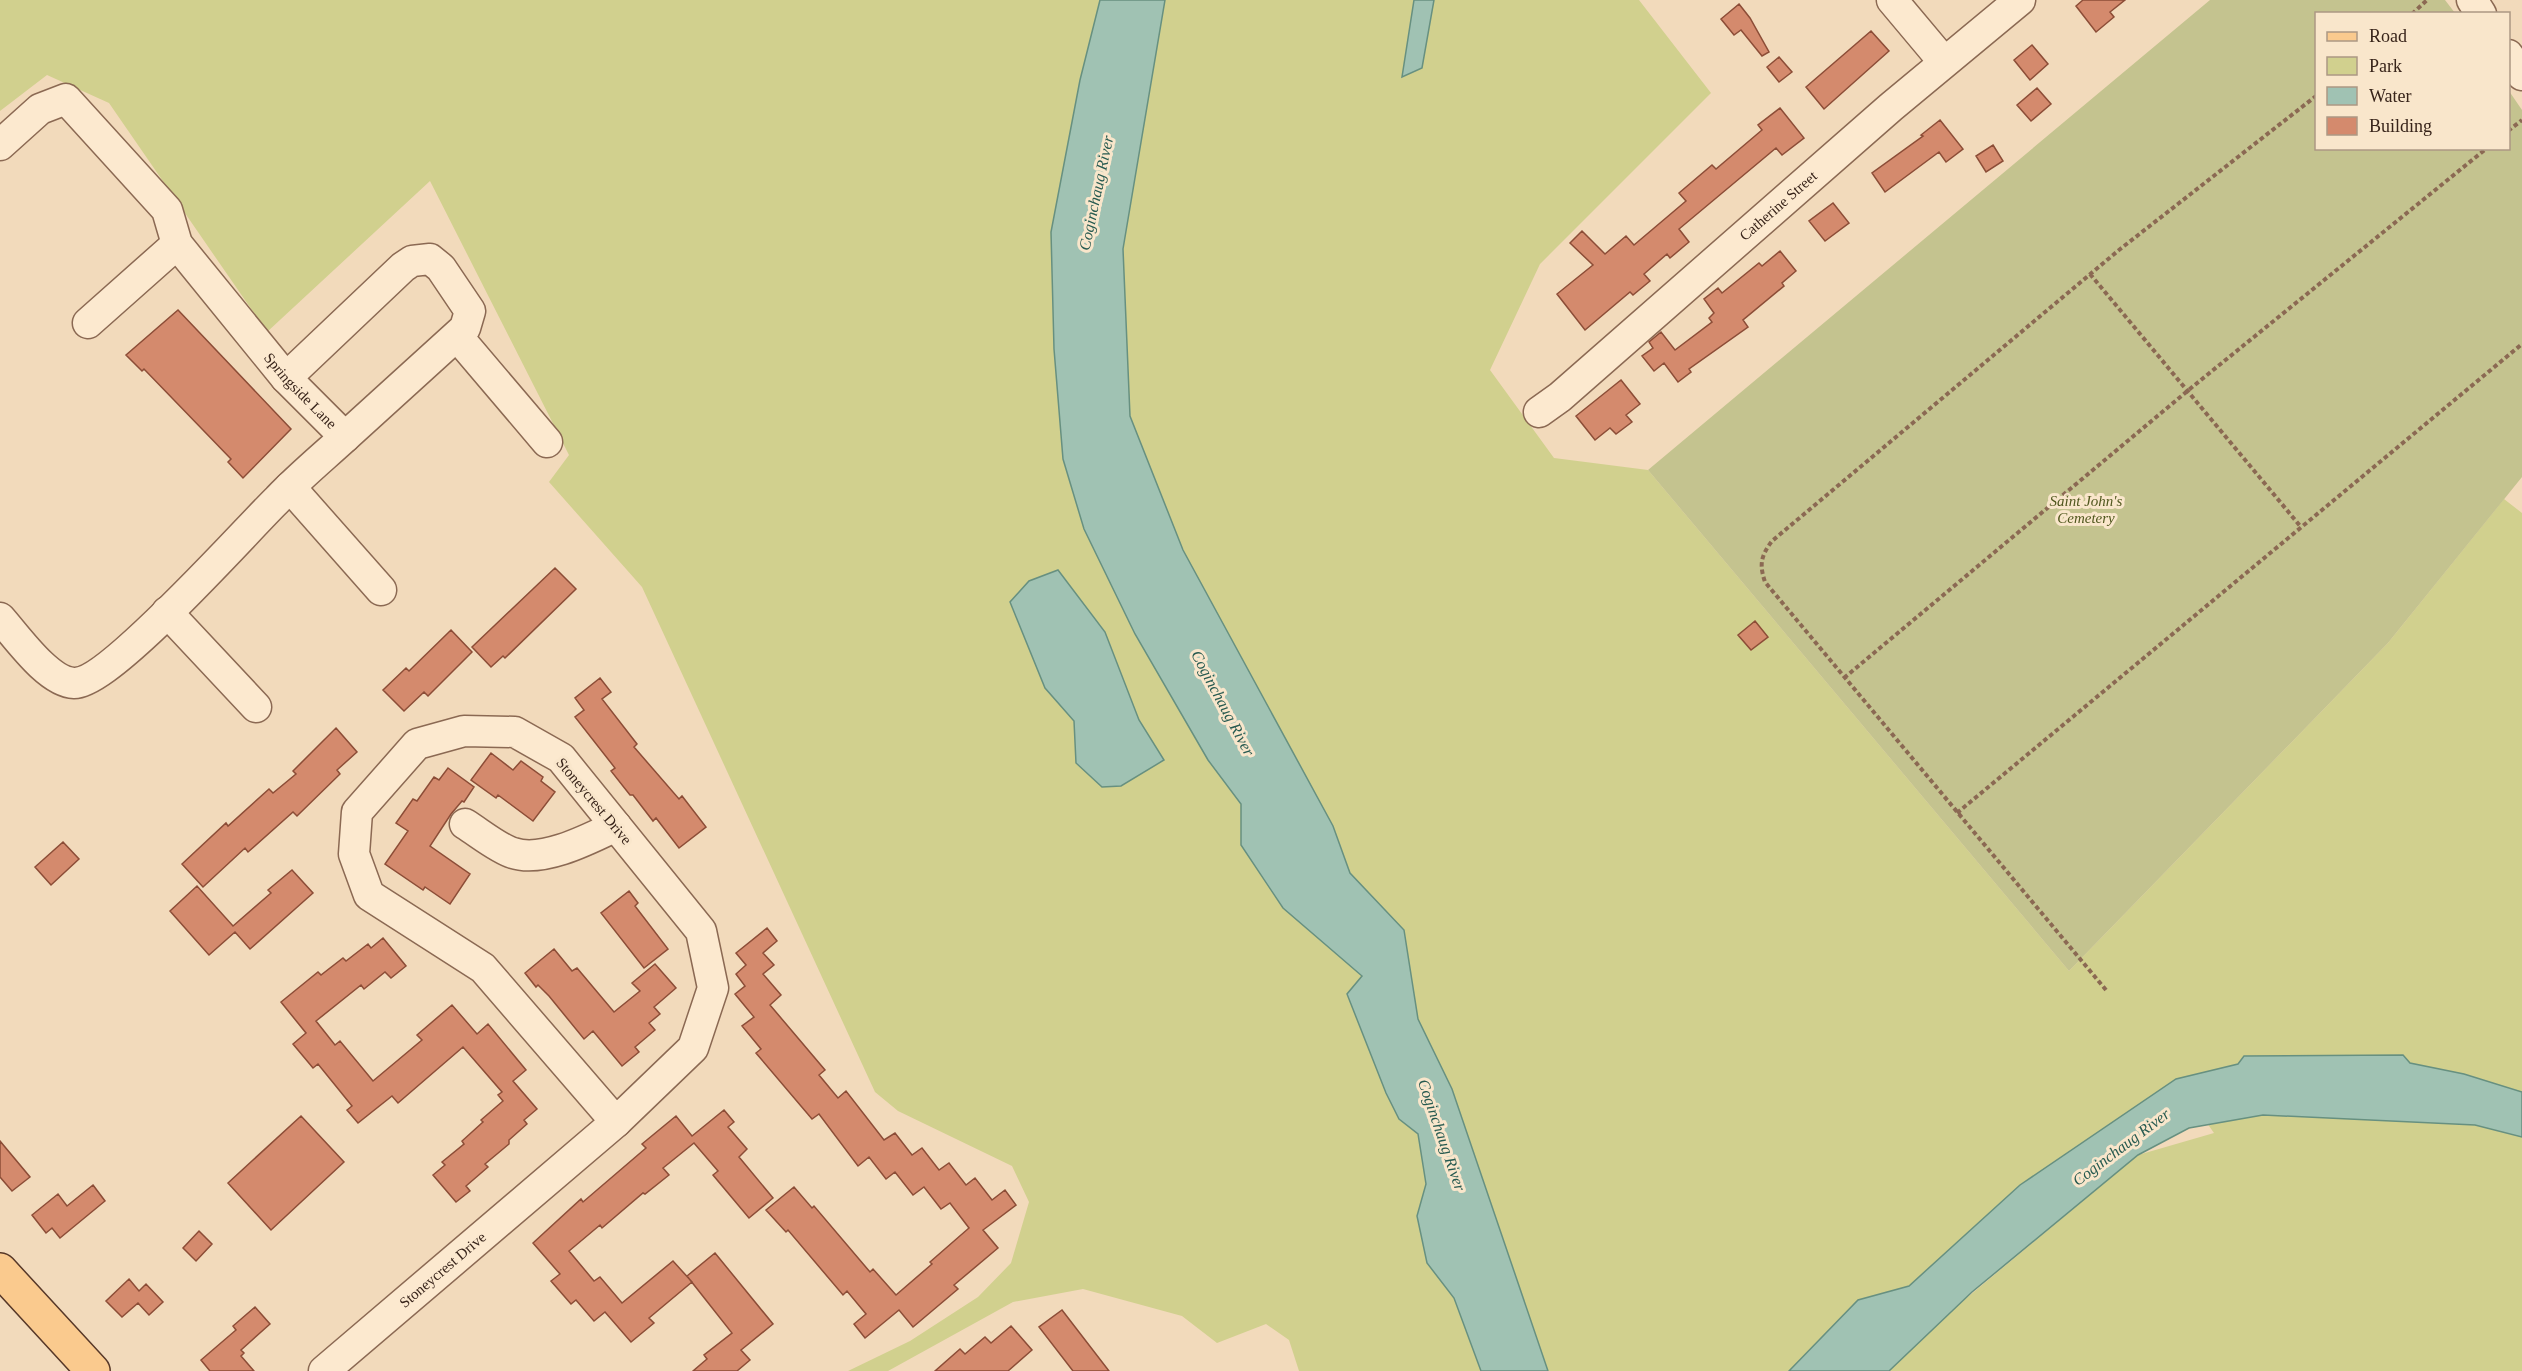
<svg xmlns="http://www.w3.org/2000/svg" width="2522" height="1371" viewBox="0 0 2522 1371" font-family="'Times New Roman',serif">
	<rect width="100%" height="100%" fill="#f2dabb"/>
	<path fill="#d1d08e" d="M0 0H1639L1711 93 1540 264 1490 370 1554 458 1648 470 2069 971 2388 643 2504 499 2522 513V1371H1879L2138 1155 2214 1133 2176 1079 2020 1185 1909 1286 1858 1300 1789 1371H1548L1452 1089 1399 1119 1418 1134 1427 1184 1417 1216 1427 1263 1454 1298 1481 1371H1299L1289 1340 1266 1324 1217 1343 1182 1316 1083 1289 1013 1302 888 1371H848L910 1341 978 1297 1011 1263 1029 1202 1012 1166 898 1111 875 1092 642 587 549 482 569 455 430 181 267 332 109 103 47 75 0 111Z"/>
	<path fill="#c4c38f" d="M2210 0H2445L2455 13 2316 14V148H2508L2509 91 2522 110V477L2388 643 2069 971 1648 470Z"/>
	<path fill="#a0c2b3" stroke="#679080" stroke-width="1.5" d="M1100 0H1165L1123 249 1130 416 1183 550 1333 826 1350 873 1404 930 1418 1019 1452 1089 1548 1371H1481L1454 1298 1427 1263 1417 1216 1426 1184 1418 1134 1399 1119 1386 1093 1347 994 1362 976 1283 908 1241 845V804L1208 760 1135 634 1084 529 1063 459 1054 349 1051 232 1080 80Z
		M1414 0H1434L1422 68 1402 77Z
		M1058 570 1105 632 1139 720 1164 760 1121 786 1102 787 1076 763 1074 721 1045 688 1010 602 1029 581Z
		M2403 1055 2410 1063 2464 1074 2522 1092V1137L2475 1125 2263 1115 2189 1128 2138 1155 1972 1292 1889 1371H1789L1858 1300 1909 1286 2020 1185 2176 1079 2238 1064 2244 1056Z"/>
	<path fill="#d48a6d" stroke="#8c4d37" stroke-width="1.5" d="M2083 0H2125L2110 12 2114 17 2096 32 2076 6Z
		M1739 4 1750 18 1769 52 1762 56 1741 30 1734 35 1721 19Z
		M1871 31 1889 51 1824 109 1806 87Z
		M2032 45 2048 64 2030 80 2014 60Z
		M1779 57 1792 72 1779 82 1767 67Z
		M2037 88 2051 104 2031 121 2017 105Z
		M1780 108 1804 138 1782 155 1776 148 1679 229 1689 242 1670 258 1667 254 1644 274 1650 281 1633 295 1630 292 1585 330 1557 294 1593 265 1570 243 1582 231 1605 254 1626 236 1634 245 1686 201 1679 193 1712 165 1716 169 1762 130 1758 125Z
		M1940 120 1963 149 1946 162 1939 152 1885 192 1872 173 1923 136 1921 135Z
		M1993 145 2003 161 1986 172 1976 156Z
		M1833 203 1849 223 1825 241 1809 221Z
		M1780 251 1796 271 1782 283 1784 286 1743 320 1748 327 1689 369 1691 372 1678 382 1664 363 1654 371 1642 356 1653 348 1649 342 1661 332 1675 350 1712 322 1709 318 1714 313 1704 299 1718 288 1722 293 1759 263 1762 266Z
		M178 310 291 429 243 478 228 462 231 459 144 369 142 371 126 355Z
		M1621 380 1640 404 1626 415 1632 422 1616 434 1610 428 1595 440 1576 416Z
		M555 568 576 589 505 658 503 656 491 667 472 647Z
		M1755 621 1768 637 1751 650 1738 635Z
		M451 630 472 652 428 696 424 692 404 711 383 690 406 668 409 671Z
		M600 678 611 692 602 699 637 744 634 747 679 799 682 796 706 827 679 848 656 818 653 821 633 795H630L611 771 615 768 575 717 584 710 575 698Z
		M336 728 357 752 337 770 340 774 297 816 293 812 248 852 245 848 203 887 182 864 226 823 228 826 269 789 273 793 296 774 293 771Z
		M491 753 513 770 521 761 543 777 541 781 555 792 533 821 498 795 496 798 471 780Z
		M448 768 474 787 464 802 462 801 451 814 430 846 470 874 450 904 425 887 423 890 385 864 408 831 396 823 413 799 417 801 434 777 439 780Z
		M63 842 79 859 51 885 35 867Z
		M292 870 313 893 250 949 235 932 209 955 170 911 197 886 233 926 271 893 268 890Z
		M629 891 638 903 635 906 668 949 644 968 601 913Z
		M767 928 777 941 763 953 774 965 763 974 781 995 770 1005 825 1070 819 1075 838 1098 846 1091 884 1140 895 1133 912 1155 922 1148 939 1170 949 1163 966 1185 975 1178 992 1200 1005 1190 1016 1205 983 1230 998 1248 954 1285 958 1289 913 1327 899 1310 865 1338 854 1324 866 1314 847 1291 843 1295 788 1230 786 1232 766 1210 794 1187 812 1208 814 1206 870 1272 873 1269 896 1295 932 1264 930 1262 969 1228 950 1203 941 1209 924 1187 913 1195 895 1172 886 1179 869 1157 858 1166 819 1114 812 1119 756 1053 761 1049 742 1026 754 1017 735 994 745 986 736 974 746 965 736 953Z
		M383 938 406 966 391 978 385 972 364 989 361 985 316 1021 335 1045 340 1041 373 1081 422 1040 417 1035 452 1005 477 1034 488 1024 526 1070 513 1081 537 1109 524 1120 527 1124 509 1140V1144L485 1164 488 1167 466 1186 470 1191 456 1202 433 1175 445 1165 442 1162 464 1144 462 1141 483 1122 481 1120 503 1101 498 1095 502 1092 463 1047 398 1103 392 1096 358 1123 347 1110 352 1106 318 1064 313 1068 293 1044 306 1033 281 1002 318 972 321 975 343 958 346 961 368 944 371 948Z
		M554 949 572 971 577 968 614 1012 640 991 632 983 655 964 676 988 654 1007 660 1014 649 1023 655 1030 635 1047 639 1052 622 1066 593 1031 584 1039 549 996 538 985 536 987 525 973Z
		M724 1110 734 1122 728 1127 747 1149 739 1157 773 1198 749 1218 713 1175 718 1171 694 1143 663 1168 669 1175 645 1194 643 1193 602 1228 600 1225 569 1251 594 1281 600 1277 622 1303 673 1261 692 1282 649 1318 654 1323 631 1342 605 1312 594 1321 576 1300 571 1304 551 1281 560 1274 533 1243 581 1199 583 1202 646 1148 642 1144 676 1116 692 1136Z
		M301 1116 344 1162 271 1230 228 1183Z
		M0 1141 30 1177 12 1191 0 1177Z
		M93 1185 105 1201 60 1238 52 1228 46 1233 32 1215 58 1194 67 1206Z
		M199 1231 212 1244 196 1261 183 1248Z
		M715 1253 773 1324 741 1350 750 1360 737 1371H693L707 1359 704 1355 732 1333 687 1276Z
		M129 1279 139 1291 146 1284 163 1302 149 1315 138 1303 122 1317 106 1301Z
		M255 1307 270 1324 241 1350 244 1353 241 1356 254 1371H210L201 1360 236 1330 233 1326Z
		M1062 1310 1109 1371H1073L1039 1327Z
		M1011 1326 1032 1350 1008 1371H935L960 1349 965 1354 985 1337 991 1343Z"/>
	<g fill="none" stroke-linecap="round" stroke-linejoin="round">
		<defs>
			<g id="minor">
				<path d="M1892 0 1944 62"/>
				<path d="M2472 0 2481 14"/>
				<path d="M2508 55 2522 75"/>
				<path id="s1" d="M0 145 40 109 66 99 167 210 177 244 286 378 345 437C322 458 299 477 278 499 246 530 110 684 74 683 48 682 17 637 0 618"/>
				<path d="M88 323 177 244"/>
				<path d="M457 336 547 442"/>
				<path d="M286 378 403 267 412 261 430 259 441 268 470 311 465 328 345 437"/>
				<path id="s2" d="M1539 412 1560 397 1891 107 2020 0"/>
				<path d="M290 487 381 590"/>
				<path d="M167 612 256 707"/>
				<path d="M464 731 515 732 561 758 701 931 713 988 693 1048 616 1122 483 968 369 895 354 854 357 812 417 744Z"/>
				<path d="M465 824C478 832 499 849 513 853 543 863 589 839 616 826"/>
				<path id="s3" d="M324 1371 616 1122"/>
			</g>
			<path id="major" d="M0 1270 93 1371"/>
		</defs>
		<use href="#minor" stroke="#8b6953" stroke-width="33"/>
		<use href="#major" stroke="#573828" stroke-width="36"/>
		<path stroke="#8b6953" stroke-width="4" stroke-dasharray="4.5 3" stroke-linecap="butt" d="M2412 14 2427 0
			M2508 131 2522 120
			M2090 274 2301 527
			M1844 678 2191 388 2487 148
			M1957 813 2522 344
			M2106 990 1765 582C1759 564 1761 556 1772 541L2119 250 2316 96"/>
		<use href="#minor" stroke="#fce9cf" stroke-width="30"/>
		<use href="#major" stroke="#faca8e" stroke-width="33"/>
	</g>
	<g text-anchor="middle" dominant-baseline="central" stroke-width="6" stroke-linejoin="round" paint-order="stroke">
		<g font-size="15" fill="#38241a" stroke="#f9e6cb">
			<text stroke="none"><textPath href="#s2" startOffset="316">Catherine Street</textPath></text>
			<text stroke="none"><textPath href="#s1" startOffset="459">Springside Lane</textPath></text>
			<text transform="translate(594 801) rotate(50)">Stoneycrest Drive</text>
			<text stroke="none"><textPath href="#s3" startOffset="156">Stoneycrest Drive</textPath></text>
		</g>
		<g font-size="15" font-style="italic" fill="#50571e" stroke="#f9e6cb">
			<text x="2086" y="501">Saint John's<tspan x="2086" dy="17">Cemetery</tspan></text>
		</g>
		<g font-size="16" font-style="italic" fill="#275a50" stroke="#f9e6cb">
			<text transform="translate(1096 193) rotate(-78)">Coginchaug River</text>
			<text transform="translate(1223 703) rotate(62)">Coginchaug River</text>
			<text transform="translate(1442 1135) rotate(71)">Coginchaug River</text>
			<text transform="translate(2121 1147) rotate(-37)">Coginchaug River</text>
		</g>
	</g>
	<rect x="2315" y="12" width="195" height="138" fill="#f9e6cb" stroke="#ac9884" stroke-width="1.5"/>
	<rect x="2327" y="32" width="30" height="9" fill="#faca8e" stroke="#ac9884" stroke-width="1.5"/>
	<text x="2369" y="42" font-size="18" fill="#38241a">Road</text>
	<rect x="2327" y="57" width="30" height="18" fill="#d1d08e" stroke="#ac9884" stroke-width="1.5"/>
	<text x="2369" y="72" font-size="18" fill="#38241a">Park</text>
	<rect x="2327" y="87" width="30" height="18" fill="#a0c2b3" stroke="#ac9884" stroke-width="1.5"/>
	<text x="2369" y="102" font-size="18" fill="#38241a">Water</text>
	<rect x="2327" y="117" width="30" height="18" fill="#d48a6d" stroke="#ac9884" stroke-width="1.5"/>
	<text x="2369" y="132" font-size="18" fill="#38241a">Building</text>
</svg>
